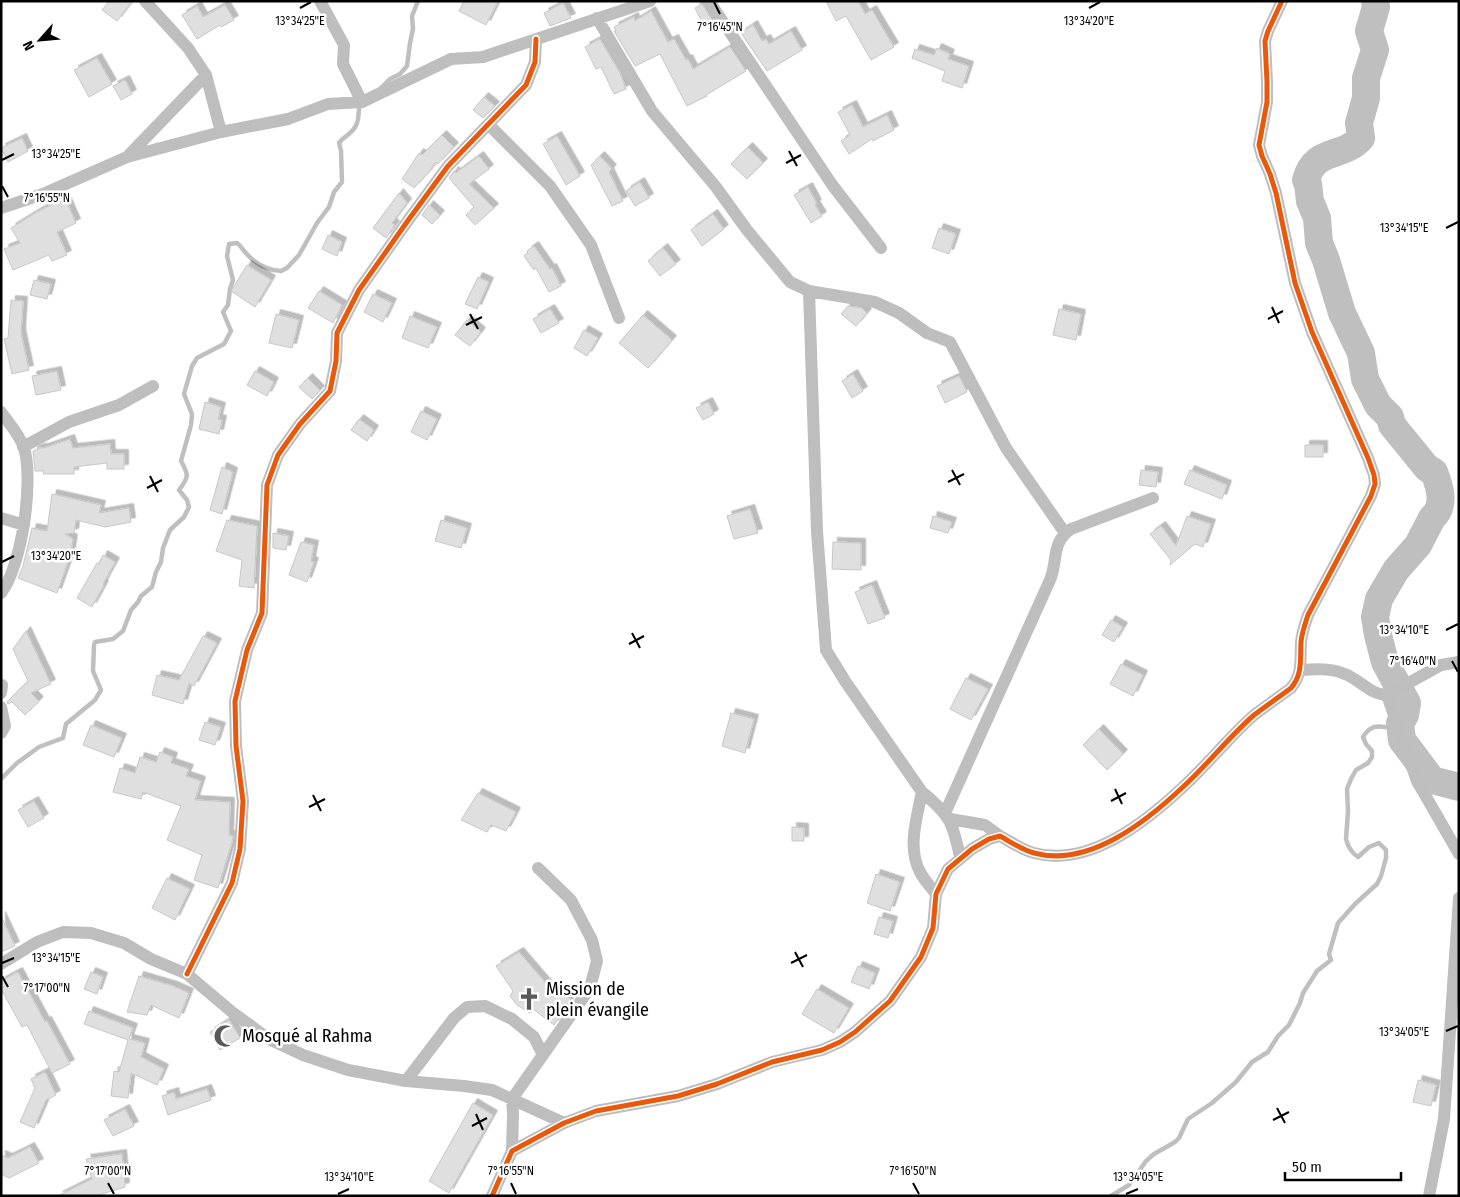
<svg xmlns="http://www.w3.org/2000/svg" width="1460" height="1197" viewBox="0 0 1460 1197" font-family="'Fira Sans Condensed',sans-serif">
	<defs>
		<filter id="shadow"><feDropShadow dx="4.5" dy="-4.5" stdDeviation="0" flood-color="#0004"/></filter>
	</defs>
	<rect width="100%" height="100%" fill="#fff"/>
	<g fill="none" stroke-linecap="round" stroke-linejoin="round">
		<path stroke="#bfbfbf" stroke-width="4.5" d="M381 88 390 79 400 74 407 66 410 43 413 29 412 16 418 1
			M1 779 17 763 39 747 63 738 66 724 95 700 101 690 93 671 94 645 95 642 113 639 123 631 131 610 138 602 141 596 152 587 156 572 161 562 163 548 170 530 184 517 189 507 187 500 179 490C189 477 189 475 181 461L191 425 192 414 184 394 192 366 197 358 224 344 231 331 223 312 228 305 230 289 233 280 227 256 229 244 237 243C241 246 242 249 245 252 254 263 267 270 281 271L287 268 299 255 317 223 329 207 334 192 342 182 341 151 339 143C344 135 353 135 357 123 360 116 357 110 361 103
			M1111 1196 1129 1185 1146 1161 1154 1154 1175 1142 1179 1138 1188 1119 1212 1103 1236 1082 1252 1062 1268 1052 1278 1036 1289 1025 1300 1003 1303 993 1317 971 1331 960 1329 954 1338 923 1355 904 1377 884 1381 876 1386 858V850L1379 843 1369 847 1358 857C1352 853 1348 847 1346 839L1348 811 1347 789 1351 779 1356 770 1368 763 1372 757V751L1366 744 1363 737C1373 721 1381 728 1396 728"/>
		<path stroke="#bfbfbf" stroke-width="28" d="M1375 1 1376 7 1369 31 1375 50 1366 78V98L1359 123 1361 138C1342 159 1315 147 1306 180L1308 184 1310 201 1317 218 1319 243 1326 260 1342 313 1361 353 1365 379 1378 405 1390 417 1392 425 1427 468 1434 472C1440 487 1446 506 1432 518L1418 545 1396 570 1379 599 1375 617 1378 635 1385 662 1407 703 1405 715 1400 723 1402 740 1432 780 1459 787"/>
	</g>
	<path fill="#dfdfdf" stroke="#c7c7c7" filter="url(#shadow)" d="M109 1H132L117 21 102 10Z
		M464 1H498L486 25 459 11Z
		M826 1H858L865 14 872 10 894 47 871 60 846 16 836 21Z
		M563 3 571 18 550 26 544 13Z
		M702 4 713 22 704 26 695 8Z
		M225 5 234 20 221 27 220 25 197 39 182 15 197 6 203 17Z
		M651 11 668 42 674 39 686 60 688 59 693 69 730 47 746 71 706 95 707 96 687 106 660 54 635 66 614 31H616L614 27 634 17 635 21Z
		M753 25 762 41 766 39 769 44 791 31 802 50 767 71 741 33Z
		M600 39 620 73 626 89 614 94 601 67 596 69 585 47Z
		M937 48 950 54 948 59 969 66 962 88 942 81 945 71 912 58 915 49 934 55Z
		M97 58 112 84 89 97 74 70Z
		M125 80 132 94 121 100 113 86Z
		M484 97 495 106 483 118 473 110Z
		M852 105 863 127 887 115 894 130 873 141 872 139 849 154 841 141 850 135 838 112Z
		M442 135 454 147 438 164 436 162 427 174 414 188 402 179 419 153 422 155Z
		M557 136 580 176 566 185 543 144Z
		M22 138 28 151 8 162 1 148Z
		M748 147 763 163 747 179 731 164Z
		M479 156 489 169 469 184 494 208 475 225 466 215 474 207 449 178 454 171 456 173Z
		M600 156 612 169 609 172 623 201 612 206 591 165Z
		M640 182 649 198 635 206 626 191Z
		M808 187 817 204 815 205 822 216 811 223 794 195Z
		M399 193 407 203 392 223 395 225 386 238 373 228Z
		M65 198 76 223 57 232 67 255 52 261 49 255 13 270 4 249 20 243 11 228 37 212Z
		M429 205 440 215 432 224 422 215Z
		M713 214 724 229 702 246 691 230Z
		M939 228 956 234 949 254 932 248Z
		M328 235 342 242 337 256 322 249Z
		M534 246 550 269 552 268 561 286 549 292 536 268 534 270 524 256 528 252 527 251Z
		M663 248 676 264 660 276 648 261Z
		M247 265 271 280 255 307 231 291Z
		M478 277 489 282 477 309 465 304Z
		M34 280 51 284 47 299 30 295Z
		M319 291 342 305 333 323 308 308Z
		M373 294 392 303 383 322 364 312Z
		M11 300 23 301 21 333 29 370 12 374 4 339 8 338Z
		M848 306 862 308 867 313 856 326 841 314Z
		M550 309 559 323 541 333 533 319Z
		M1059 309 1081 314 1076 340 1053 335Z
		M276 314 299 320 292 348 269 343Z
		M643 315 672 340 648 368 619 343Z
		M410 316 437 327 428 348 402 338Z
		M467 320 481 332 470 346 455 335Z
		M584 330 598 338 587 356 574 348Z
		M57 371 61 390 36 395 32 376Z
		M255 371 274 382 267 396 247 385Z
		M853 374 863 391 852 398 842 381Z
		M959 376 967 392 945 403 937 386Z
		M308 378 320 390 312 399 299 387Z
		M205 402 221 407 218 419 222 420 219 434 199 429Z
		M708 402 714 414 703 420 696 408Z
		M421 411 437 419 427 440 411 432Z
		M359 419 374 430 367 441 351 430Z
		M70 439 73 448 110 444 111 454H124V469H107V463L74 467V474H43L44 471H35L33 451 39 448H44Z
		M1305 445H1323V457H1305Z
		M222 467 233 472 222 514 210 510Z
		M1141 470 1158 472 1156 487 1139 485Z
		M1190 470 1227 485 1222 499 1184 484Z
		M52 494 101 505 99 513 129 508 131 522 105 527 76 520 74 533 65 534 73 539 69 562H68L57 593 18 578 23 566 32 528 47 531Z
		M750 509 758 533 734 539 727 516Z
		M933 516 952 522 948 533 930 528Z
		M1187 516 1211 524 1203 547 1195 544 1170 565 1171 560 1150 534 1161 526 1176 546Z
		M227 520 257 526 254 588 239 586 242 560 216 551Z
		M441 520 467 528 461 548 435 541Z
		M273 533 289 536 286 550 273 548Z
		M301 542 314 545 311 561 314 562 307 582 289 575Z
		M833 542 861 543V570L832 569Z
		M103 555 115 562 103 584 104 585 92 607 77 598 97 563 99 564Z
		M872 585 885 618 868 624 855 592Z
		M1111 620 1123 627 1114 642 1102 635Z
		M26 631 51 684 31 693 39 701 25 715 12 702 8 704 7 702 28 681 13 649Z
		M203 636 217 643 194 686 189 683 183 704 152 695 157 675 179 680Z
		M1121 664 1143 675 1133 696 1110 684Z
		M966 678 988 689 971 720 950 709Z
		M731 713 754 719 745 753 722 746Z
		M205 722 221 727 215 745 199 740Z
		M91 725 122 738 114 757 83 745Z
		M1099 729 1123 754 1107 770 1083 745Z
		M160 752 173 757 171 763 189 769 186 776 201 781 195 800 230 802 229 835 233 836 232 842 218 888 194 880 202 855 167 840 181 806 143 792 141 799 113 792 120 768 135 773 140 757 156 762Z
		M478 793 516 812 506 831 491 825 487 832 461 820Z
		M34 801 44 818 28 827 18 810Z
		M792 827 804 828V841H792Z
		M876 874 900 882 890 911 867 903Z
		M167 878 190 889 175 920 152 908Z
		M1 916 15 946 1 952Z
		M879 917 893 921 888 938 874 934Z
		M519 952 550 988 571 999 554 1025 533 1009 530 1013 517 1005 510 996 513 991 496 966Z
		M858 966 875 973 869 989 851 982Z
		M18 972 45 1022 47 1021 70 1064 52 1073 27 1025 22 1027 1 989V981Z
		M91 972 103 977 97 994 84 989Z
		M139 976 173 986 189 993 179 1018 151 1005 147 1015 127 1012Z
		M817 989 849 1008 834 1033 802 1014Z
		M89 1011 133 1028 129 1039 145 1043 141 1057 164 1069 157 1085 131 1073 128 1098 111 1096 114 1071 119 1072 128 1040 84 1024Z
		M229 1020 240 1038 220 1050 210 1032Z
		M45 1072 56 1095 46 1100 34 1128 20 1122 35 1088 31 1079Z
		M1418 1080 1436 1085 1431 1106 1413 1102Z
		M207 1089 211 1100 168 1115 162 1096 174 1092 176 1099Z
		M473 1103 493 1115 449 1193 429 1181Z
		M125 1109 134 1126 113 1136 104 1120Z
		M30 1147 39 1163 9 1178 1 1174V1155L8 1158Z
		M122 1154 125 1187 95 1196H58L92 1179 86 1159Z"/>
	<g fill="none" stroke-linecap="round" stroke-linejoin="round">
		<path stroke="#bebebe" stroke-width="12" d="M145 1 188 48 206 75 221 132
			M320 1 344 45 343 64 362 102
			M709 1 833 186 881 248
			M597 18 652 111 716 187 747 230 790 282 809 291 875 302 899 313 927 333 950 342 1006 448 1065 533
			M489 125 550 186 591 245 619 318
			M128 156 206 75
			M1 208 43 194 127 157 221 132 288 119 328 104 362 102 451 59 483 57 650 1
			M809 291 817 531 826 650 845 681 922 792C950 815 953 823 960 857
			M1 412C8 422 20 435 24 448 34 480 22 566 1 593
			M23 447 69 422 119 405 153 386
			M1 518 24 525
			M1301 670C1315 669 1331 668 1345 674 1360 680 1371 695 1387 695L1441 665 1459 662
			M1 693 2 685
			M1387 695 1417 781 1459 854
			M1 707 5 726 1 733
			M922 792C917 817 907 848 920 872 924 880 931 887 936 894
			M945 813 1050 580C1058 561 1051 542 1071 529L1153 498
			M950 819 985 825 1000 836
			M1 964 37 942 63 932 91 933 124 943 151 959 187 974 232 1012 269 1039 303 1055 348 1070 406 1081 464 1086 492 1090 564 1123
			M187 974 232 883 240 849 243 801 236 746 235 701 247 650 262 613 267 485 278 455 300 424 330 391 336 361 337 333 359 290 409 219 448 166 526 85 535 62 536 39
			M406 1081 454 1018 467 1007 485 1006 512 1019 534 1037 543 1055
			M512 1151 513 1114 512 1099 590 988 597 961 592 940 571 900 538 868
			M492 1196 512 1151 564 1123 596 1111 678 1096 717 1084 772 1062 822 1050 840 1042 855 1032 890 1001 921 957 933 928 936 894 948 869 972 849 989 839 1000 836C1011 842 1022 850 1034 853 1089 868 1147 821 1184 786 1208 764 1229 737 1254 715 1266 706 1279 697 1291 688 1303 674 1300 659 1301 642 1302 632 1305 624 1308 615L1371 496 1375 484 1374 475 1368 458 1312 332 1295 283 1276 193 1270 174 1262 156 1259 145 1267 102V82L1265 41 1268 31 1282 1
			M1429 1196 1444 1119 1459 898"/>
		<defs>
			<path id="cycleway" d="M187 974 232 883 240 849 243 801 236 746 235 701 247 650 262 613 267 485 278 455 300 424 330 391 336 361 337 333 359 290 409 219 448 166 526 85 535 62 536 39
				M492 1196 512 1151 564 1123 596 1111 678 1096 717 1084 772 1062 822 1050 840 1042 855 1032 890 1001 921 957 933 928 936 894 948 869 972 849 989 839 1000 836C1011 842 1022 850 1034 853 1089 868 1147 821 1184 786 1208 764 1229 737 1254 715 1266 706 1279 697 1291 688 1303 674 1300 659 1301 642 1302 632 1305 624 1308 615L1371 496 1375 484 1374 475 1368 458 1312 332 1295 283 1276 193 1270 174 1262 156 1259 145 1267 102V82L1265 41 1268 31 1282 1"/>
		</defs>
		<use href="#cycleway" stroke="#fff" stroke-width="8"/>
		<use href="#cycleway" stroke="#e8590c" stroke-width="5"/>
	</g>
	<path fill="none" stroke="#000" stroke-width="2" d="M714 2 720 14M300 8 311 2M1089 8 1100 2M789 151 797 166M2 160 14 154M786 163 801 155M2 186 8 197M1446 228 1458 222M1272 307 1279 323M470 314 478 329M1268 319 1283 311M466 325 482 317M952 470 960 485M150 476 158 492M948 482 964 474M147 488 162 480M2 562 14 556M1446 630 1458 624M632 633 640 648M629 644 644 636M1452 661 1458 672M1115 789 1122 804M313 795 321 811M1111 801 1126 793M309 807 325 799M795 952 803 967M2 963 14 958M791 963 807 955M2 976 8 987M1446 1031 1458 1026M1277 1108 1285 1123M476 1114 483 1130M1273 1120 1289 1112M472 1126 487 1118M108 1183 114 1194M511 1183 516 1194M913 1183 919 1194M338 1194 349 1189M1126 1194 1138 1189"/>
	<defs>
		<symbol id="church-bare" viewBox="-9 -9 18 18"><path d="M-1.2-6h2.4v3.5h3.3v2.4h-3.3V6h-2.4V-.1h-3.3v-2.4h3.3Z" fill="#595959" stroke="#fff" stroke-width="2.5" paint-order="stroke"/></symbol>
		<symbol id="mosque-bare" viewBox="-9 -9 18 18"><path d="M3.5-4.9A6 6 0 1 0 3.5 4.9A5 5 0 1 1 3.5-4.9Z" fill="#595959" stroke="#fff" stroke-width="2.5" paint-order="stroke"/></symbol>
	</defs>
	<g fill-rule="evenodd">
		<use href="#church-bare" x="513" y="983" width="32" height="32"/>
		<use href="#mosque-bare" x="209" y="1020" width="32" height="32"/>
	</g>
	<g text-anchor="middle" dominant-baseline="central" stroke-width="5" stroke-linejoin="round" paint-order="stroke">
		<g font-size="18" fill="#000" stroke="#fff" text-anchor="start">
			<text x="546" y="989">Mission de<tspan x="546" dy="21">plein évangile</tspan></text>
			<text x="242" y="1036">Mosqué al Rahma</text>
		</g>
	</g>
	<g font-size="12" text-anchor="middle" fill="#000" stroke="#fff" stroke-width="5" stroke-linejoin="round" paint-order="stroke">
		<text x="300" y="25">13°34'25"E</text>
		<text x="1089" y="25">13°34'20"E</text>
		<text x="720" y="31">7°16'45"N</text>
		<text x="56" y="158">13°34'25"E</text>
		<text x="47" y="202">7°16'55"N</text>
		<text x="1404" y="232">13°34'15"E</text>
		<text x="56" y="560">13°34'20"E</text>
		<text x="1404" y="634">13°34'10"E</text>
		<text x="1413" y="665">7°16'40"N</text>
		<text x="56" y="962">13°34'15"E</text>
		<text x="47" y="992">7°17'00"N</text>
		<text x="1404" y="1036">13°34'05"E</text>
		<text x="108" y="1175">7°17'00"N</text>
		<text x="511" y="1175">7°16'55"N</text>
		<text x="913" y="1175">7°16'50"N</text>
		<text x="349" y="1181">13°34'10"E</text>
		<text x="1138" y="1181">13°34'05"E</text>
	</g>
	<rect width="1460" height="1197" fill="none" stroke="#000000" stroke-width="5"/>
	<g transform="translate(40 40) rotate(243)" stroke="#ffffff" stroke-width="4" paint-order="stroke">
	<path d="M0-4L9 19L0 12L-9 19Z" fill="#000000"/>
	<text y="-8" font-size="14" font-weight="bold" text-anchor="middle" fill="#000000">N</text>
	</g>
	<path d="M1285 1172v8h116v-8" fill="none" stroke="#000000" stroke-width="2.5"/>
	<text x="1292" y="1172" font-size="15" fill="#000000" stroke="#ffffff" stroke-width="4" paint-order="stroke">50 m</text>
</svg>
